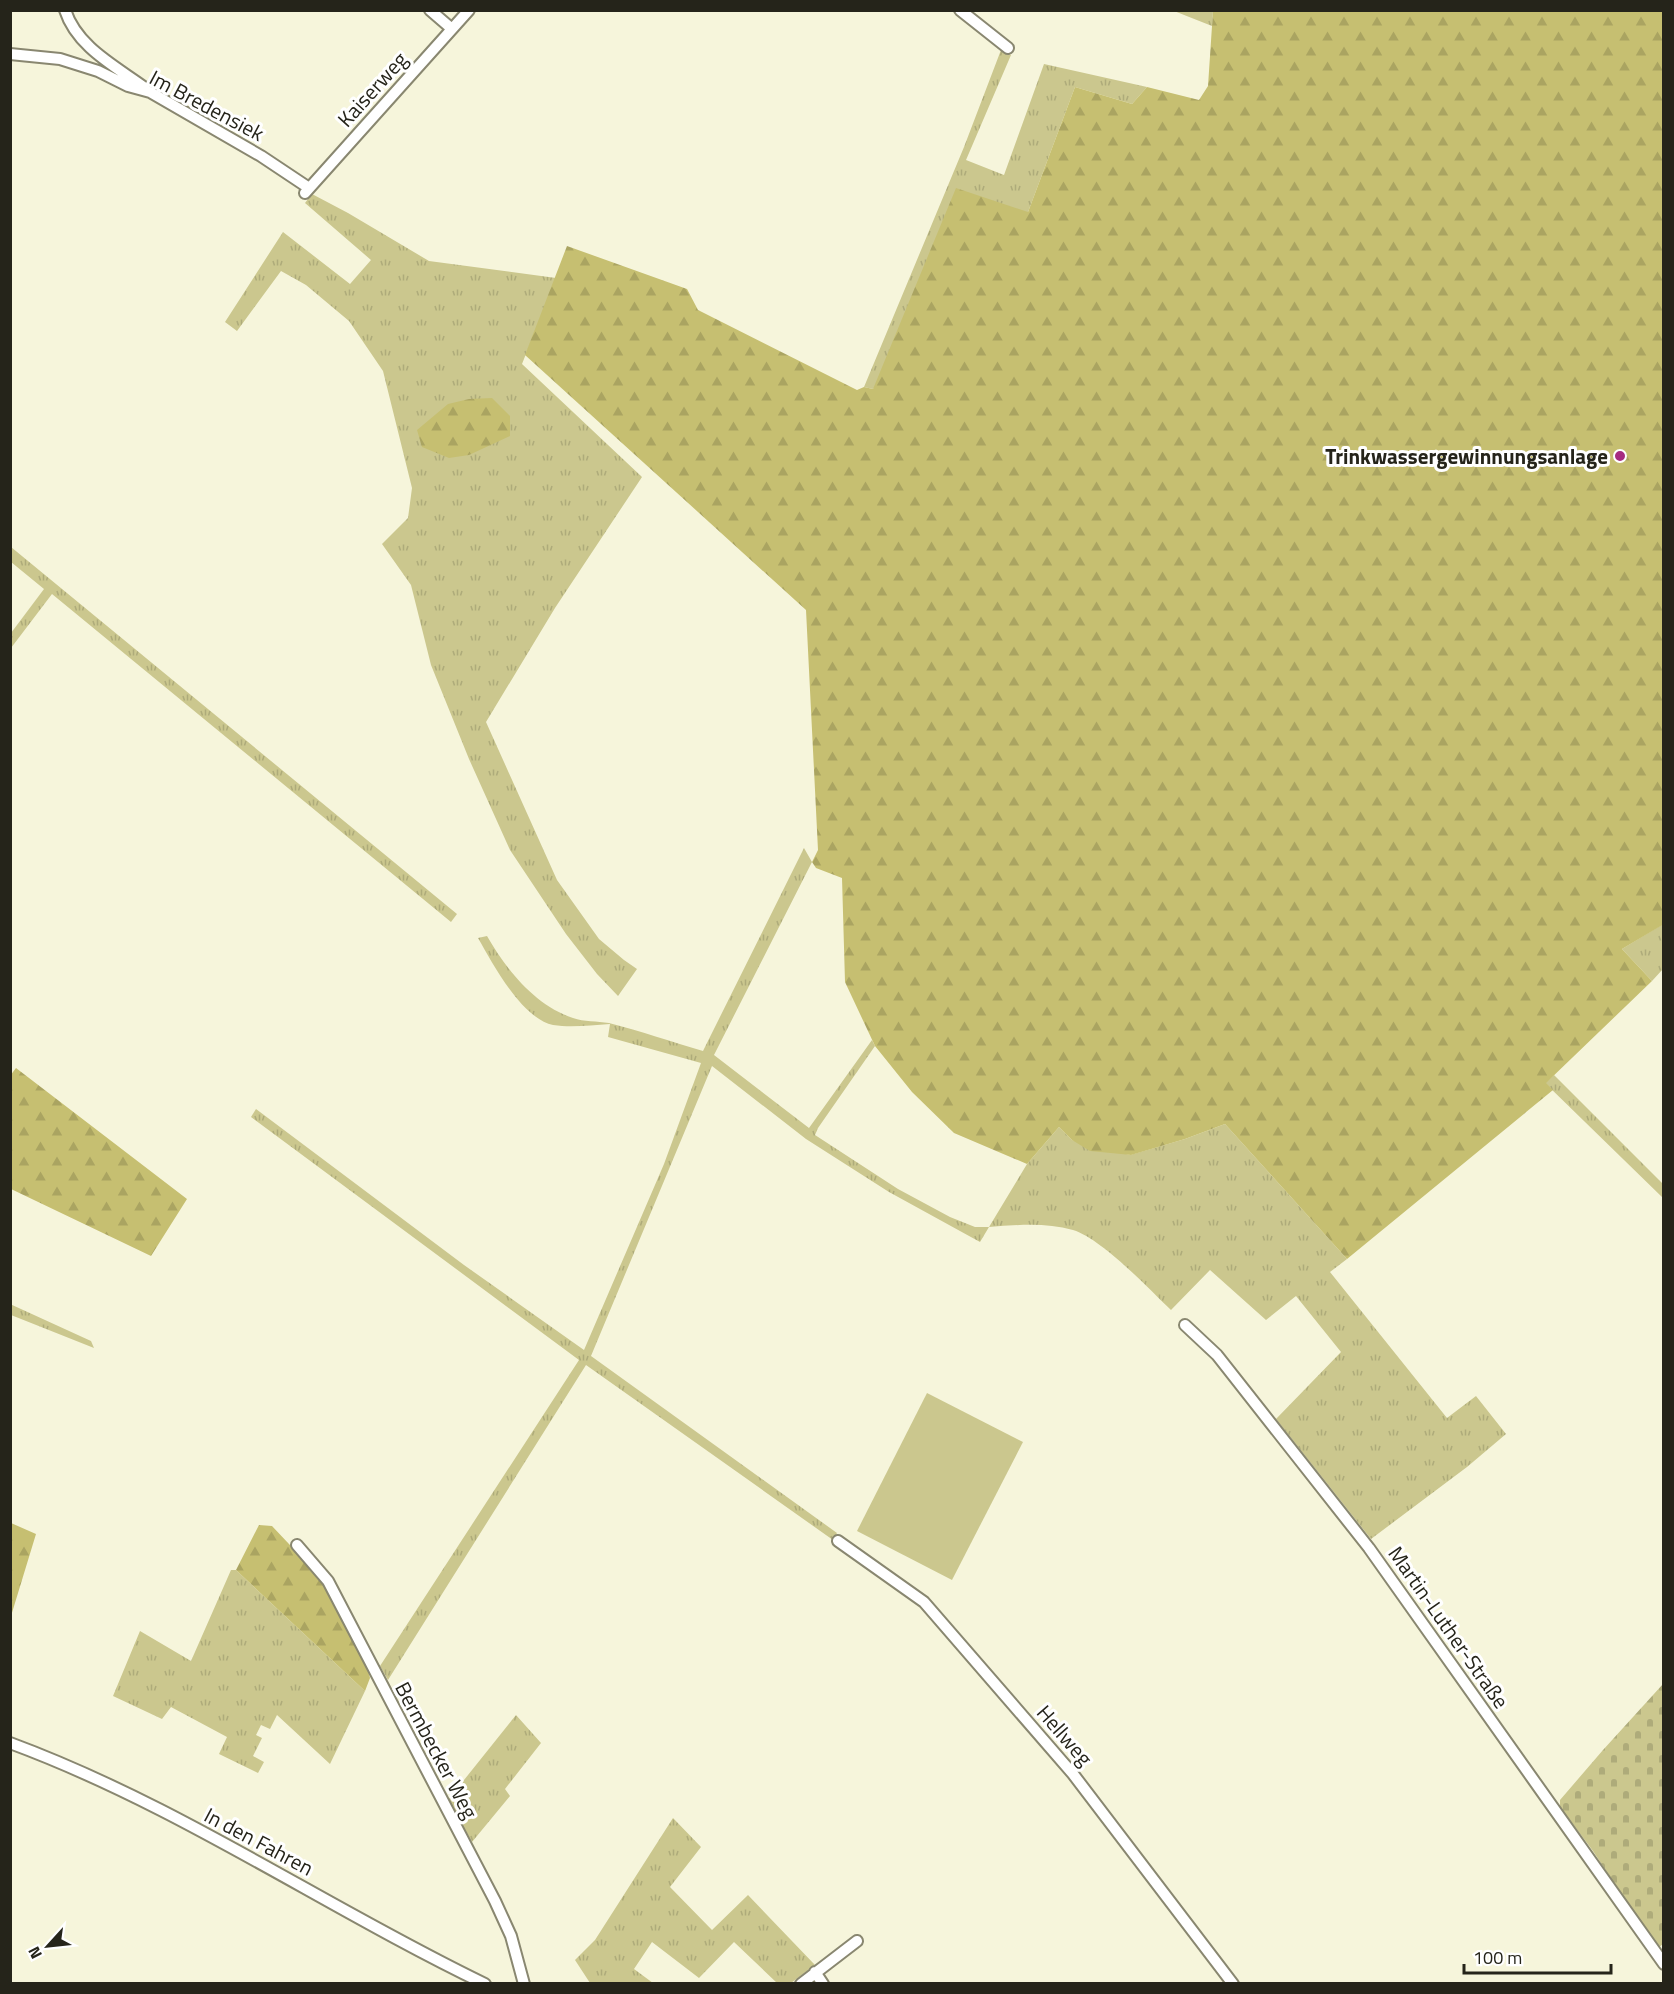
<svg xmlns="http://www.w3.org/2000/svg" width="1674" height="1994" viewBox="0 0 1674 1994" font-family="'Titillium Web',sans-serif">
	<defs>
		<pattern id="grass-tufts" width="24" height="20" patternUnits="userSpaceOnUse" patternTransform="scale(1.5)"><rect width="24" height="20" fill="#cbc78e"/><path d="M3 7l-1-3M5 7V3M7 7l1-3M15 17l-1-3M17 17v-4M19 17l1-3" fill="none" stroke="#aeab7a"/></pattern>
		<pattern id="forest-firs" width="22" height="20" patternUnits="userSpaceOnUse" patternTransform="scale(1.5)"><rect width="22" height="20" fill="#c6bf71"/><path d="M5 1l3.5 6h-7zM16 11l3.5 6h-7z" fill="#aaa461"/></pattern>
		<pattern id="cemetery-stones" width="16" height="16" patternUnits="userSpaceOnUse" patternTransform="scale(1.5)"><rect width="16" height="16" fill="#cbc78e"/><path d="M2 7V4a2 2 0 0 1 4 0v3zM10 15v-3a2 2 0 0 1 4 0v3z" fill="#aeab7a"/></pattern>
	</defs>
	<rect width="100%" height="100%" fill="#f6f5db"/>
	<path fill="url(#grass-tufts)" d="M1174 11H1213L1212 26Z
		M1001 50 1011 55 966 160 1004 175 1044 64 1147 87 1132 104 1075 87 1028 212 873 389 864 387 964 147Z
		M312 194 348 213 429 261 556 278 522 364 642 477 555 608 486 722 557 880 599 939 624 960 637 969 618 996 597 974 566 934 510 850 469 759 431 665 411 585 382 544 408 518 412 488 383 371 349 321 306 285 281 271 237 331 225 322 283 232 350 284 371 260 305 203Z
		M11 547 457 914 451 922 52 594 11 648V633L44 589 11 562Z
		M804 848 812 862 714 1055 809 1128 872 1040 875 1046 818 1128 815 1135 898 1189 950 1217 975 1227H989L1027 1164 1059 1127 1072 1140 1130 1155 1185 1139 1225 1124 1347 1259 1330 1272 1447 1418 1476 1396 1506 1434 1467 1467 1371 1539 1276 1419 1341 1352 1296 1296 1266 1320 1210 1270 1171 1310C1148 1288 1102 1239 1073 1230 1045 1222 1017 1225 989 1227L980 1242 889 1192 806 1139 712 1066 591 1356 837 1533 833 1540 586 1365 388 1680 380 1666 579 1360 251 1117 256 1109 464 1265 584 1350 664 1164 701 1063 608 1037 610 1024C591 1025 572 1028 553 1025 521 1018 493 964 478 938L487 936C506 969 535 1006 573 1018 584 1022 597 1021 609 1023 641 1031 672 1042 703 1051Z
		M1663 924V969L1652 981 1622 949Z
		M1554 1075 1663 1184V1198L1545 1083Z
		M10 1304 91 1341 94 1348 11 1315Z
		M231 1570H236L365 1691 330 1764 277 1715 270 1729 261 1725 256 1735 262 1738 253 1756 264 1762 258 1773 219 1754 227 1737 171 1707 162 1719 113 1696 140 1631 191 1661Z
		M516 1715 541 1743 505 1789 510 1796 472 1842 448 1800Z
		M673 1818 701 1847 670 1887 712 1930 748 1895 815 1965 791 1983H777L734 1942 699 1978 652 1942 634 1969 653 1983H590L575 1960 595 1940Z"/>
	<path fill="url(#forest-firs)" d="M1242 10 1663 11 1664 924 1622 949 1652 981 1546 1083 1553 1090 1347 1259 1225 1124 1185 1139 1131 1155 1090 1151 1072 1140 1059 1127 1027 1164 954 1133 912 1092 875 1046 845 982 842 878 816 868 812 862 818 850 806 610 525 355 567 246 687 289 698 310 857 390 864 387 873 389 956 188 1028 212 1075 87 1132 104 1147 87 1199 100 1208 86 1213 11Z
		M492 398 510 416V436L469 455 449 458 422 447 417 430 448 404 469 399Z
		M16 1068 187 1199 151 1256 11 1189 10 1076Z
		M11 1523 36 1534 11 1616Z
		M259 1525 272 1526 322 1579 366 1661 370 1678 365 1691 236 1570Z"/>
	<path fill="url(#cemetery-stones)" d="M1663 1684 1664 1943 1657 1949 1593 1851 1560 1807V1800L1603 1750Z"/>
	<path fill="#cbc78e" d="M927 1393 1023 1442 952 1580 857 1531Z"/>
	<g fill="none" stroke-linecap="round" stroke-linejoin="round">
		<defs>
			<path id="minor" d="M65 10C77 47 115 66 145 88
				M430 10 452 29
				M960 10 1008 48
				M10 54 60 59 98 71 128 86 150 92 261 156 309 188
				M305 193 469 10
				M1185 1325 1217 1355 1369 1548 1664 1964
				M838 1541 924 1602 1073 1774 1233 1984
				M297 1545 328 1581 495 1901 511 1936 524 1984
				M10 1743C178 1805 325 1907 485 1984
				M815 1972 823 1984
				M801 1984 857 1941"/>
		</defs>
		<use href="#minor" stroke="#898770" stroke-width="14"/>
		<use href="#minor" stroke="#fff" stroke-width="10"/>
	</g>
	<circle fill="#a62c81" stroke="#fff" stroke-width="2" cx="1620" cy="456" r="6"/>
	<g text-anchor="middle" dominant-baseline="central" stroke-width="6" stroke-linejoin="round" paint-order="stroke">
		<g font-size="21" fill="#25241a" stroke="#fff">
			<text transform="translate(372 89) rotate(-48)">Kaiserweg</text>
			<text transform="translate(207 105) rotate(28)">Im Bredensiek</text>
			<text transform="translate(1449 1627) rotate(55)">Martin-Luther-Straße</text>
			<text transform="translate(1065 1735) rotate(49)">Hellweg</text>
			<text transform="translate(437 1750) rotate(62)">Bermbecker Weg</text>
			<text transform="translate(259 1841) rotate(28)">In den Fahren</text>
		</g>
		<g font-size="21" font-weight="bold" fill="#25241a" stroke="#fff" text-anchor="end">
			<text x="1608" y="456">Trinkwassergewinnungsanlage</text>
		</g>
	</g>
	<rect width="1674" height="1994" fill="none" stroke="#25241a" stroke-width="24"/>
	<g transform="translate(48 1946) rotate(243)" stroke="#ffffff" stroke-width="4.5" paint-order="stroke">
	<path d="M0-4.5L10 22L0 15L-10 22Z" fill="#25241a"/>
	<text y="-9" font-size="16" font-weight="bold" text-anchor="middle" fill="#25241a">N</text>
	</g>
	<path d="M1464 1964v9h147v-9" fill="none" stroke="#25241a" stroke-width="3"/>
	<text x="1473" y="1964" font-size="18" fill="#25241a" stroke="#ffffff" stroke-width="4.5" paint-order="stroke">100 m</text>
</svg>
